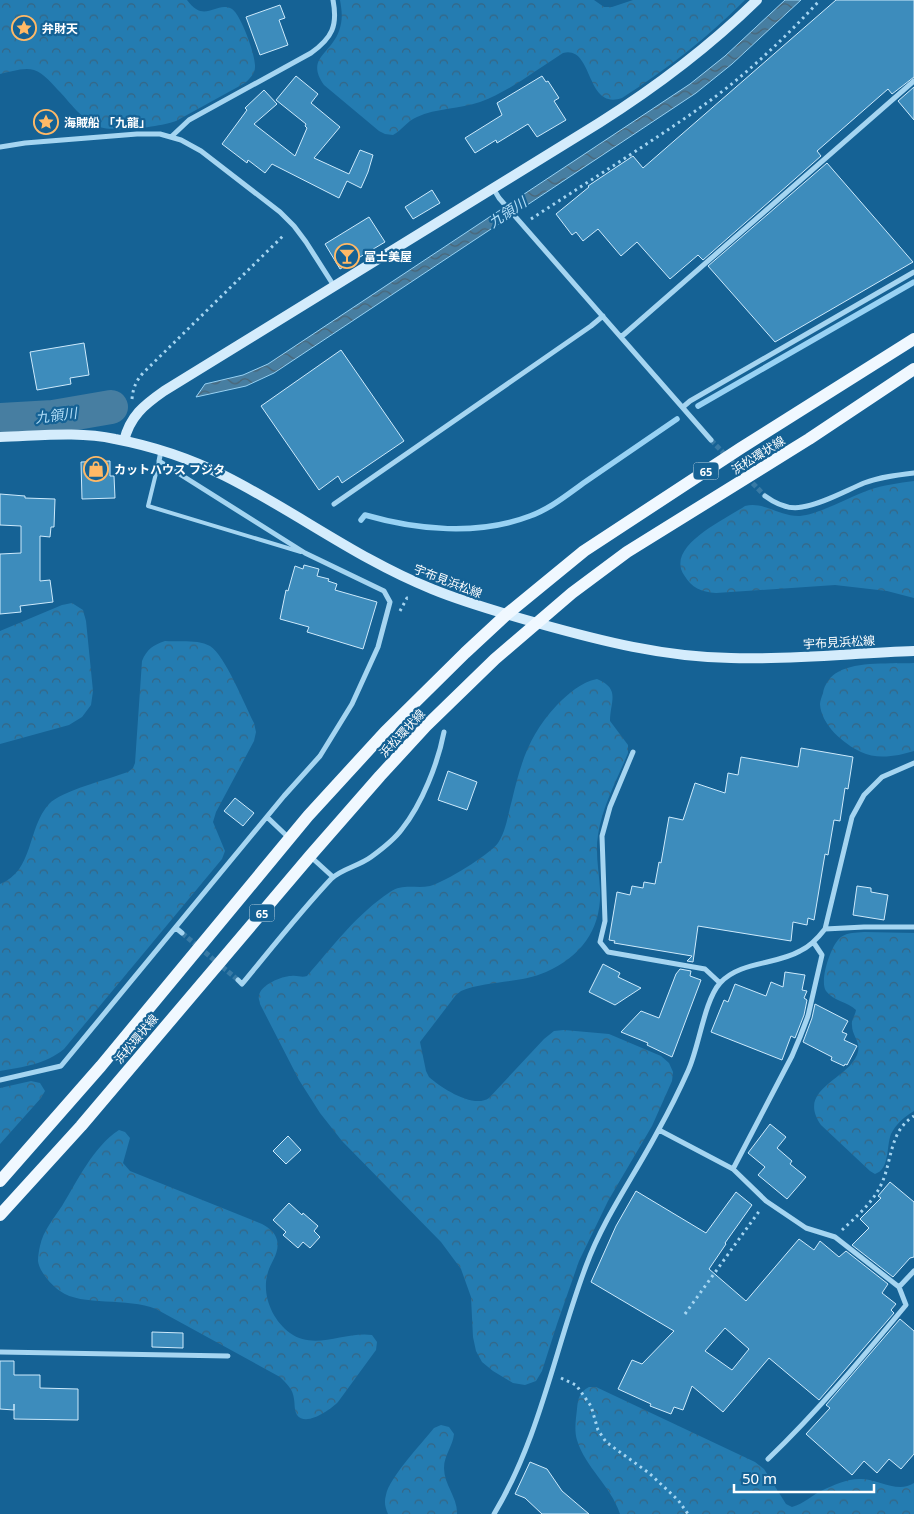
<svg xmlns="http://www.w3.org/2000/svg" width="914" height="1514" viewBox="0 0 914 1514" font-family="'Noto Sans','Noto Sans JP',sans-serif">
	<defs>
		<pattern id="forest-crowns" width="20" height="18" patternUnits="userSpaceOnUse" patternTransform="scale(1.25)"><rect width="20" height="18" fill="#247cb1"/><path d="M2 6a3 3 0 1 1 6 0M12 15a3 3 0 1 1 6 0" fill="none" stroke="#366684"/></pattern>
		<pattern id="water-waves" width="16" height="10" patternUnits="userSpaceOnUse" patternTransform="scale(1.25)"><rect width="16" height="10" fill="#477ea1"/><path d="M0 5q4-4 8 0t8 0" fill="none" stroke="#4a6576"/></pattern>
	</defs>
	<rect width="100%" height="100%" fill="#156295"/>
	<path fill="url(#forest-crowns)" d="M0 0H187C205 25 216 0 232 9 241 15 256 56 255 67 255 74 250 78 245 83L176 121C160 127 112 133 97 126 82 119 71 104 60 92 53 85 44 73 34 70 24 67 10 72 0 74Z
		M340 0H594L604 7H612L633 0H745C708 37 666 70 622 98 585 111 594 45 563 53 536 70 510 91 480 102 460 109 436 108 417 117 407 121 402 130 393 135L385 134 379 131 324 85C305 58 331 54 339 31 343 20 342 11 340 0Z
		M914 481V598L887 591 835 585 716 593C701 592 692 588 684 575 665 546 726 519 745 506 764 501 780 517 800 516 820 514 849 497 869 490 883 485 899 483 914 481Z
		M72 603 83 610 86 621 93 691 91 705 82 717 69 725 0 744V631L62 605Z
		M165 641C179 642 198 639 210 646 225 655 245 706 254 723L256 732 254 741 216 812 213 822 225 851 222 859 64 1049C46 1064 23 1067 0 1071V884C34 871 27 828 49 804 61 791 109 779 128 772L133 768 135 763 142 661C147 649 153 645 165 641Z
		M914 663V751C898 756 877 760 861 752 844 744 821 725 820 704 820 701 822 696 823 693 824 685 831 675 838 672 857 661 892 664 914 663Z
		M597 679C621 689 610 701 610 721L628 745V753C617 780 602 807 598 835 595 853 599 871 600 889 602 928 582 956 546 972 519 984 488 980 461 991L456 995 420 1042 426 1071 429 1077C441 1088 474 1109 489 1098L544 1039 554 1031 564 1030 609 1034 661 1056 669 1063 673 1072 672 1081 652 1126 608 1201 579 1261 557 1324 542 1371 536 1381 525 1385 513 1383 493 1371 482 1362 476 1351 473 1337 471 1297 461 1269 441 1242 342 1141 320 1113 299 1080 260 1004C260 1001 258 999 259 996 260 985 282 976 291 976 298 975 301 978 307 976 333 946 357 914 390 892 403 883 416 889 430 886 445 882 489 855 498 843 506 832 508 814 512 800 521 762 529 735 557 705 568 694 581 682 597 679Z
		M864 932 914 933V1111C904 1117 896 1124 891 1134 886 1147 890 1169 875 1174L870 1171 821 1125C796 1089 846 1081 857 1055 862 1042 852 1037 852 1025 851 1020 855 1016 856 1010 848 1002 833 1001 826 991 819 981 831 944 841 937 848 932 856 933 864 932Z
		M31 1081 40 1083 45 1091 41 1098 0 1144V1088Z
		M119 1130 125 1132 130 1138 123 1163 130 1171 262 1224C269 1228 275 1232 277 1240 280 1252 271 1262 268 1272 261 1294 272 1320 290 1333 315 1351 345 1331 372 1335L377 1342 376 1350 338 1402C330 1410 306 1427 297 1415 294 1410 295 1404 294 1399 293 1389 287 1384 280 1377L156 1309C128 1297 82 1307 60 1291 51 1285 39 1271 38 1261 38 1256 39 1250 40 1246 43 1231 54 1218 62 1206 78 1180 93 1147 119 1130Z
		M589 1387H596L755 1462 764 1469 786 1504 792 1507C804 1504 812 1495 823 1490 833 1485 850 1478 861 1479 878 1479 898 1494 914 1483V1514H620C611 1486 585 1467 577 1440 574 1430 576 1419 577 1409 578 1399 579 1392 589 1387Z
		M441 1425 449 1427 454 1434C453 1446 444 1455 444 1468 444 1485 458 1498 457 1514H388C385 1507 384 1502 386 1495 389 1478 422 1443 434 1428Z"/>
	<path fill="url(#water-waves)" stroke="#98d2f4" d="M785 0H801L732 64 696 93 274 373 246 386 196 397 205 384 243 375 268 364 690 84 725 56Z"/>
	<g fill="none" stroke-linecap="round" stroke-linejoin="round">
		<path stroke="#98d2f4" stroke-width="5.5" d="M698 406 914 282
			M361 520 365 515C417 530 478 536 530 516 550 509 568 494 585 482 616 461 646 440 677 419"/>
		<path stroke="#477ea1" stroke-width="34" d="M0 420 53 417 111 407"/>
	</g>
	<path fill="#3d8cbc" stroke="#cdeafc" fill-rule="evenodd" d="M836 0H914V77L892 94 888 89 817 151 821 156 703 260 698 255 670 279 637 242 621 256 598 229 583 241 576 232 572 235 556 214 589 187 588 186 633 156 643 168Z
		M280 5 285 18 279 20 288 45 260 55 246 17Z
		M296 76 318 94 311 103 340 127 314 158 349 174 360 150 373 155 368 172 361 188 347 181 339 198 272 164 265 173 248 160 247 163 222 144 247 110 245 108 264 90 277 104 254 124 295 156 307 128 305 126 306 124 276 100Z
		M542 76 546 82 548 81 559 98 554 101 566 120 537 137 528 124 497 143 496 140 475 153 465 138 502 115 497 103Z
		M914 87V120L898 101Z
		M827 163 913 262 775 342 708 266Z
		M432 190 440 203 413 219 405 207Z
		M369 217 385 242 340 269 325 244Z
		M84 343 89 375 70 378 71 384 37 390 30 352Z
		M341 350 404 441 342 483 338 476 319 490 261 406Z
		M110 461V476H114L115 498 82 499 81 462Z
		M0 494 25 496V498L55 499 54 527H51L50 537 40 536V581L50 580 53 602 20 606 21 612 0 614V554L21 553V526L0 525Z
		M304 565 319 569 317 576 329 579 328 581 337 584 335 590 377 602 363 649 307 632 309 627 280 619 286 590 288 591 295 566 303 569Z
		M801 748 853 757 848 789 845 788 840 821 834 820 828 855 825 854 814 920 808 918 807 925 793 922 791 941 698 926 693 962 687 961 692 956 614 943 615 941 609 940 617 892 630 895 632 886 643 888 644 882 655 884 659 862 661 863 669 817 683 820 695 783 725 793 728 773 738 775 741 757 798 767Z
		M448 771 477 782 467 810 438 800Z
		M235 798 254 813 243 826 224 811Z
		M857 886 871 888V892L888 895 884 920 853 915Z
		M603 964 620 973 618 977 641 988 615 1005 589 992Z
		M680 969 691 971 690 976 701 980 672 1057 647 1045 648 1043 621 1032 641 1011 659 1018 676 974Z
		M785 972 805 975 802 990 807 991 804 998 807 1000 804 1015 795 1038 791 1036 782 1060 711 1032 724 1000 728 1002 735 984 766 996 771 982 783 987Z
		M815 1004 848 1021 842 1032 847 1034 844 1040 857 1046 847 1065 845 1064 844 1066 831 1060 832 1057 803 1042 812 1018Z
		M770 1124 786 1137 777 1148 792 1161 790 1164 806 1177 787 1199 758 1175 765 1167 748 1153Z
		M288 1136 301 1150 286 1164 273 1151Z
		M890 1182 914 1202V1257L910 1258 893 1277 852 1245 869 1228 860 1219 881 1198 878 1196Z
		M636 1191 706 1233 736 1192 752 1205 725 1243 726 1244 709 1269 746 1301 799 1239 814 1250 820 1241 839 1257 846 1251 888 1284 882 1293 896 1304 891 1310 894 1313 819 1400 769 1358 723 1412 692 1386 683 1410 674 1407 671 1414 650 1406 651 1404 618 1389 632 1360 642 1364 674 1331 591 1282 616 1226ZM725 1328 749 1349 732 1370 705 1351Z
		M289 1203 302 1215 303 1213 318 1226 314 1231 320 1237 310 1248 303 1242 298 1248 283 1235 286 1232 273 1220Z
		M900 1319 914 1331V1454L901 1469 889 1459 877 1473 864 1461 852 1475 806 1434 830 1408 826 1405Z
		M152 1332 183 1333V1348L152 1347Z
		M0 1361H14V1375H40V1388L78 1389V1420L14 1419V1404V1410L0 1409Z
		M530 1462 547 1469 562 1491 589 1514H542L525 1498 515 1494Z"/>
	<g fill="none" stroke-linecap="round" stroke-linejoin="round">
		<path stroke="#387aa5" stroke-width="5" stroke-dasharray="5 2.5" stroke-linecap="butt" d="M711 440 765 496
			M182 933 238 980"/>
		<path stroke="#a5d5f1" stroke-width="3" stroke-dasharray="2.5 4" stroke-linecap="butt" d="M531 219C589 181 647 145 704 105 746 75 785 38 820 0
			M132 399C133 388 136 381 143 373L285 234
			M400 611 407 598 411 599
			M842 1230C856 1217 871 1204 880 1187 893 1162 888 1132 914 1116
			M685 1314 760 1210
			M561 1378 576 1385 591 1406 598 1430 606 1442 649 1473 678 1500 688 1514"/>
		<path stroke="#a5d5f1" stroke-width="4" d="M159 461 148 506 301 552"/>
		<path stroke="#a5d5f1" stroke-width="5" d="M171 137 189 120 311 53C332 38 338 26 333 0
			M0 147 25 143 137 134H160L181 140 201 151 280 212 294 226 306 242 334 286
			M493 188 499 198 711 440
			M621 337 914 81
			M683 407 690 401 914 272
			M765 496C776 504 788 510 802 507 822 504 845 491 864 483 880 477 897 475 914 473
			M334 504 591 326 603 316
			M633 752 610 807 602 836 605 921 600 942 608 952 705 969 720 983
			M267 817 289 838
			M311 857 333 877
			M176 928 182 933
			M825 929 864 927H914
			M238 980 242 984C271 949 300 912 331 879 341 869 359 866 371 857 382 849 394 840 402 829 422 804 438 763 444 732
			M0 1080 61 1066 284 796 320 756 352 704 378 647 390 602 384 591 305 553 159 461 161 451
			M659 1130 733 1169 766 1201 806 1228 835 1237 899 1287 914 1271
			M733 1169 792 1056 800 1037 808 1016 822 955 814 943
			M0 1352 228 1356
			M768 1459C818 1411 862 1358 906 1305L899 1287
			M494 1514C540 1438 555 1348 586 1266 604 1217 635 1175 659 1129 669 1111 679 1091 688 1071 699 1048 704 1001 720 983 740 961 776 965 800 951 811 946 818 938 825 929L852 817 864 795 882 777 914 763"/>
		<path stroke="#d4ecfc" stroke-width="10" d="M0 437C38 436 78 431 115 439 152 446 191 459 225 476 295 511 359 560 432 589 466 603 502 613 537 623 601 641 664 657 731 658 792 660 853 653 914 651
			M124 441C130 416 144 405 164 391L599 123C656 87 709 47 757 0"/>
		<path stroke="#f0f8ff" stroke-width="12" d="M0 1181 101 1066 308 816 385 732 465 653 507 614 584 551 741 448 914 339
			M0 1215 81 1126 310 856 380 776 426 726 495 659 572 593 627 552 809 439 914 369"/>
	</g>
	<defs>
		<symbol id="sight-ring" viewBox="-11 -11 22 22"><circle r="9.5" fill="#156295" stroke="#ffb966" stroke-width="1.5"/><path d="M0-6L1.8-2.2L6-1.7L2.9 1.2L3.7 5.4L0 3.3L-3.7 5.4L-2.9 1.2L-6-1.7L-1.8-2.2Z" fill="#ffb966"/></symbol>
		<symbol id="bar-ring" viewBox="-11 -11 22 22"><circle r="9.5" fill="#156295" stroke="#ffb966" stroke-width="1.5"/><path d="M-6-5H6L.8 .8V4.5H3.5V6h-7V4.5H-.8V.8Z" fill="#ffb966"/></symbol>
		<symbol id="shop-ring" viewBox="-11 -11 22 22"><circle r="9.5" fill="#156295" stroke="#ffb966" stroke-width="1.5"/><path d="M-5-2.5h2.3a2.7 3.5 0 0 1 5.4 0H5L5.5 6h-11ZM-1.5-2.5h3a1.5 2.3 0 0 0-3 0Z" fill="#ffb966"/></symbol>
	</defs>
	<g fill-rule="evenodd">
		<use href="#sight-ring" x="10" y="14" width="28" height="28"/>
		<use href="#sight-ring" x="32" y="108" width="28" height="28"/>
		<use href="#bar-ring" x="333" y="242" width="28" height="28"/>
		<use href="#shop-ring" x="82" y="455" width="28" height="28"/>
	</g>
	<g text-anchor="middle" dominant-baseline="central" stroke-width="4.5" stroke-linejoin="round" paint-order="stroke">
		<g fill="#156295" stroke="#b9d0df" stroke-width="1">
			<rect x="693.5" y="462.5" width="25" height="17" rx="4"/>
			<rect x="249.5" y="904.5" width="25" height="17" rx="4"/>
		</g>
		<g font-size="11" font-weight="bold" fill="#fff">
			<text x="706" y="471">65</text>
			<text x="262" y="913">65</text>
		</g>
		<g font-size="12" font-weight="bold" fill="#fff" stroke="#156295" text-anchor="start">
			<text x="42" y="28">弁財天</text>
			<text x="64" y="122">海賊船 「九龍」</text>
			<text x="364" y="256">富士美屋</text>
			<text x="114" y="469">カットハウス フジタ</text>
		</g>
		<g font-size="12" fill="#fff" stroke="#156295">
			<text transform="translate(758 455) rotate(-32)">浜松環状線</text>
			<text transform="translate(448 581) rotate(21)">宇布見浜松線</text>
			<text transform="translate(839 642) rotate(-3)">宇布見浜松線</text>
			<text transform="translate(402 733) rotate(-47)">浜松環状線</text>
			<text transform="translate(136 1039) rotate(-50)">浜松環状線</text>
		</g>
		<g font-size="14" font-style="italic" fill="#b2def8" stroke="#156295">
			<text transform="translate(507 212) rotate(-34)">九領川</text>
			<text transform="translate(56 415) rotate(-7)">九領川</text>
		</g>
	</g>
	<path d="M734 1484v8h140v-8" fill="none" stroke="#ffffff" stroke-width="2.5"/>
	<text x="742" y="1484" font-size="15" fill="#ffffff" stroke="#156295" stroke-width="4" paint-order="stroke">50 m</text>
</svg>
